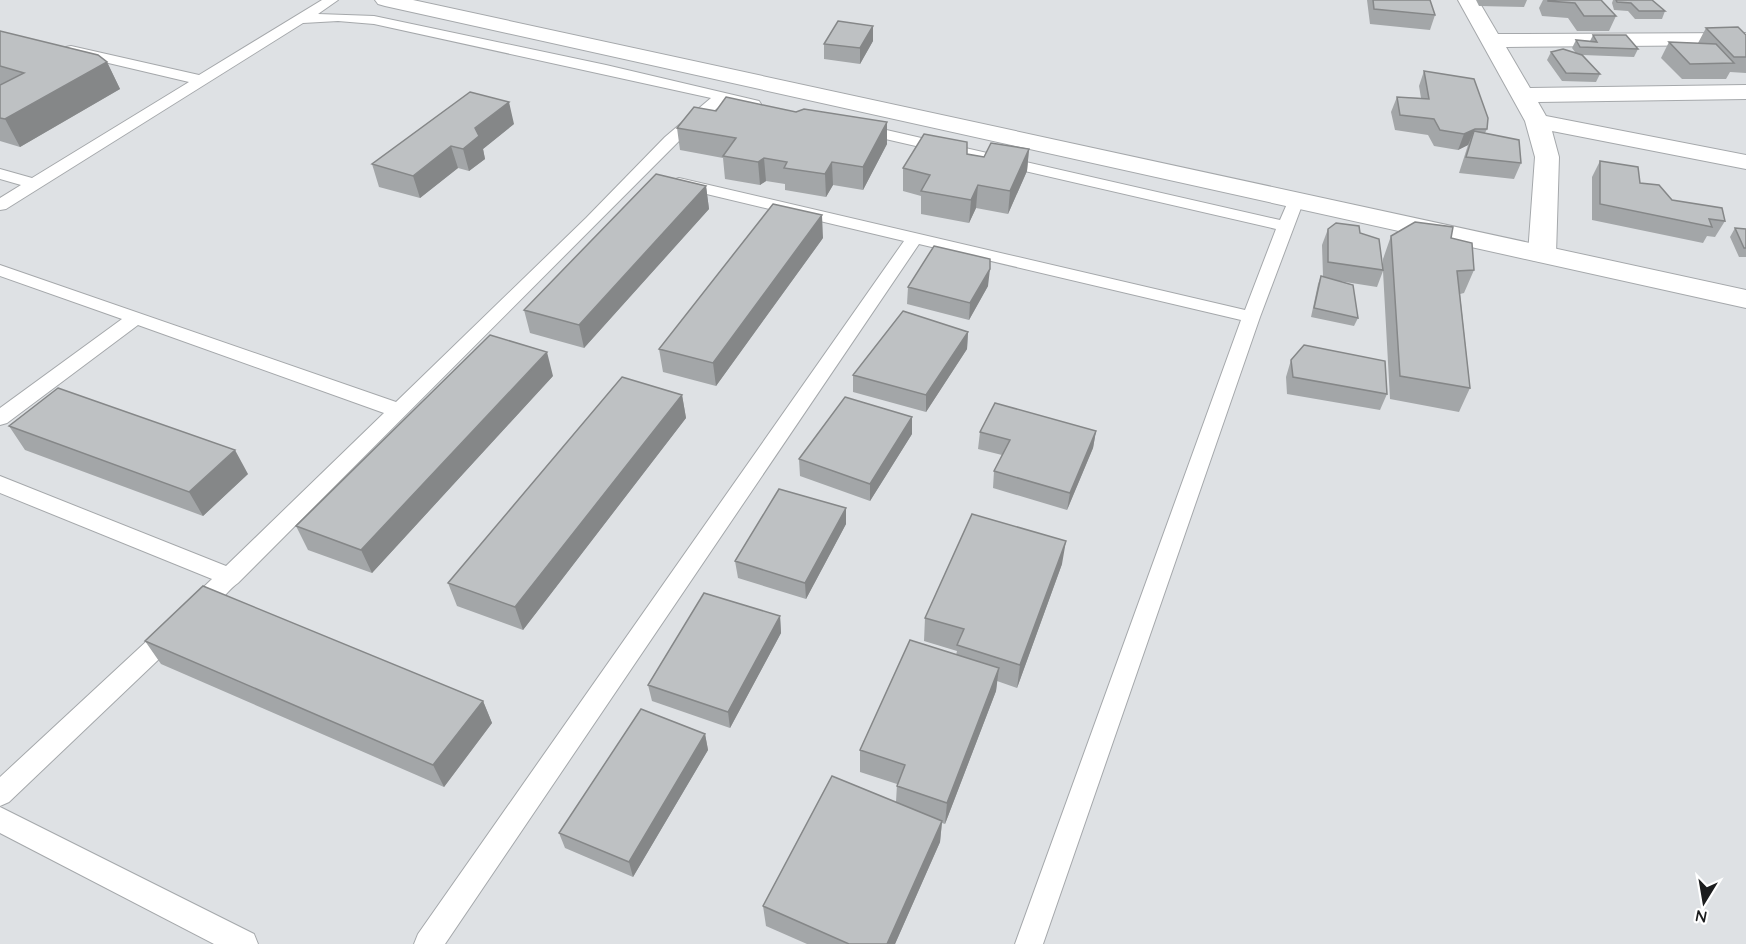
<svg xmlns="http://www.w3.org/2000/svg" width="1746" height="944" viewBox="0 0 1746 944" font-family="Quicksand,sans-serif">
	<rect width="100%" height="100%" fill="#dee1e4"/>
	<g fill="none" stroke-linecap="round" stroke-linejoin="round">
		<defs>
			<path id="lane" d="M322 0H338L318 14 374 16 606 65 759 101 761 104 754 108 725 102 692 128 238 583C222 594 209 623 188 616L184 609 188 602 212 579 0 493V476L226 566 384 413 138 325 7 423 0 425V408L122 319 0 276V265L396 402 586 218 665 137 711 98 374 24 338 21 303 23 6 209 0 210V198L21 185 0 179V169L32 178 189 82 66 53 64 50 66 47 71 46 199 75Z
				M860 124 1280 220 1290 197 1296 195 1304 200 1260 317 1043 944H1015L1241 320 919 244 445 944H414L418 934 904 241 673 186 671 183 673 180 679 178 1245 310 1276 229 855 132 852 129 855 126Z
				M171 623 179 626 183 633 179 640 9 802 0 806V777L163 626Z
				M0 807 254 934 258 944H214L0 833Z"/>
			<path id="street" d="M1458 0H1478L1498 34 1746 33V45L1506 47 1530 88 1746 85V99L1538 102 1546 116 1746 155V169L1552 131 1559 157 1556 254 1552 260 1542 262 1532 260 1528 254 1535 157 1525 121Z"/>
			<path id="primary" d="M375 0H413L1746 290V308L385 6 378 4Z"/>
		</defs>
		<use href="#lane" stroke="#a5a8ab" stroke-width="2"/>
		<use href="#street" stroke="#a5a8ab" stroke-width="2"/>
		<use href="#primary" stroke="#a5a8ab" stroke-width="2"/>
		<use href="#lane" fill="#fff" fill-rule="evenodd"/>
		<use href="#street" fill="#fff" fill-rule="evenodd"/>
		<use href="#primary" fill="#fff" fill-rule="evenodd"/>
	</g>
	<path fill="#a3a6a8" d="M1367 0H1430L1435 15 1430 30 1370 24Z
		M1476 0H1527L1524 7 1479 6Z
		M1543 0H1601L1616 16 1609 31H1577L1568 18 1542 16 1539 8Z
		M1613 0H1652L1665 11 1662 19H1635L1628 11 1614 10 1612 3Z
		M1706 28 1746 35V73L1730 72 1726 79H1682L1661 58 1669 42 1699 43H1698Z
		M0 31 107 62 120 89 20 147 0 141Z
		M1593 35 1638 49 1634 57 1583 55 1600 74 1596 82 1562 81 1547 60 1551 52H1575L1572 48 1576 40 1590 41Z
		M873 41 860 64 824 59V44Z
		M1424 71 1487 129 1485 133 1521 163 1514 179 1459 173 1468 145 1458 150 1434 146 1428 135 1395 130 1391 112 1397 97 1421 98 1419 86Z
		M716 111 796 112 887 122V144L863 190 833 185 826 197 785 190V184L766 181 760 185 725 179 723 158 680 150 677 128Z
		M514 124 483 149 485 159 469 171 458 168 420 198 379 187 372 164Z
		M1029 149 1027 171 1008 214 976 208 969 223 921 214V196L903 191V168L967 154 984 157Z
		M1600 161 1672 200 1725 221 1715 237 1707 236 1703 243 1592 220V177Z
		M706 186 709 209 584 348 530 333 524 310Z
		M1735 228 1746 229V257H1739L1730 237Z
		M1328 229 1383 269V259L1391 236 1451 238 1474 270 1464 293 1460 294 1470 388 1459 412 1390 399 1383 271 1377 287 1339 281 1358 318 1354 326 1311 317 1318 284 1321 276H1323L1322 245Z
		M823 238 716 386 663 372 659 349Z
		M988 286 969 320 907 304 908 287Z
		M968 332 967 349 926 412 853 392V375Z
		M1291 360 1387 394 1380 410 1287 394 1286 377Z
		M553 376 372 573 308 550 296 526Z
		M682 395 686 418 523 630 457 606 448 583Z
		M9 426 248 474 203 516 25 450Z
		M1096 431 1093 448 1067 510 993 488 994 471 1002 455 978 449 980 432Z
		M912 434 870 501 800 476 799 459Z
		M846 508V524L806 599 738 578 735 561Z
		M1062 564 1017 688 997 681 996 691 945 824 942 823 940 842 895 944H807L766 926 763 906 896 802 897 784 860 772V750L956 655 957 651 924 641 925 618Z
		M780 616 781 633 730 728 652 701 648 685Z
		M145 641 483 701 492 723 444 787 161 664Z
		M705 734 708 750 633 877 565 848 559 833Z"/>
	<path fill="#858788" d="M873 26V41L860 64V48Z
		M107 62 120 89 20 147 5 119Z
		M509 102 514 124 483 149 485 159 469 171 463 149 475 128Z
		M887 122V144L863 190V167Z
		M1475 129 1468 145 1458 150 1464 134Z
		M451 146 458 168 420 198 413 176Z
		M1029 149 1027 171 1008 214 1010 191Z
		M764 158 766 181 760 185 758 162Z
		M832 162 833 185 826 197 825 174Z
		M978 185 976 208 969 223 971 200Z
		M706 186 709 209 584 348 579 325Z
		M822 215 823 238 716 386 713 363Z
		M990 269 988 286 969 320 970 303Z
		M968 332 967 349 926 412V395Z
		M547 352 553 376 372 573 361 550Z
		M682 395 686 418 523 630 515 607Z
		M912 417V434L870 501V484Z
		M1096 431 1093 448 1067 510 1070 493Z
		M235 450 248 474 203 516 189 492Z
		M846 508V524L806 599 805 583Z
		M1066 541 1062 564 1017 688 1020 665Z
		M780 616 781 633 730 728 728 712Z
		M999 668 996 691 945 824 947 803Z
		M483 701 492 723 444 787 433 765Z
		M705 734 708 750 633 877 629 862Z
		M942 821 940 842 895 944H887Z"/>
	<path fill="#bec1c3" stroke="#858788" stroke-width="1.5" d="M1373 0H1430L1435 15 1374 9Z
		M1548 0H1601L1616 16H1584L1575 3 1548 1Z
		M1616 0H1652L1665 11H1639L1631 3 1617 2Z
		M838 21 873 26 860 48 824 44Z
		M1738 27 1746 35V57H1734L1706 28Z
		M0 31 98 55 107 62 5 119 0 118V85L24 73 0 66Z
		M1593 35H1626L1638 49 1580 47 1576 40 1597 42Z
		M1669 42 1716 44 1734 63 1690 64Z
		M1563 49 1582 55 1600 74 1566 73 1551 52Z
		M1424 71 1474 79 1488 118 1487 129H1475L1464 134 1440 130 1434 119 1400 115 1397 97 1429 99Z
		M470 92 509 102 475 128 479 136 463 149 451 146 413 176 372 164Z
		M726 97 796 112 804 109 887 122 863 167 832 162 825 174 784 168 787 162 764 158 758 162 723 156 736 138 677 128 694 107 716 111Z
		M1474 131 1519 140 1521 163 1466 157Z
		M924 134 967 142V154L984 157 991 143 1029 149 1010 191 978 185 971 200 921 191 930 175 903 168Z
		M1600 161 1638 167 1640 183 1659 185 1672 200 1722 208 1725 221 1709 219 1712 227 1600 204Z
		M656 174 706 186 579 325 524 310Z
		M773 204 822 215 713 363 659 349Z
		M1415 222 1453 227 1451 238 1472 243 1474 270 1457 271 1470 388 1400 376 1391 236Z
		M1336 223 1359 226 1360 233 1379 239 1383 270 1328 262V229Z
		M1735 228 1746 229V248H1744Z
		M934 246 990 259V269L970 303 908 287Z
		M1321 276 1353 285 1358 318 1314 308Z
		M903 311 968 332 926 395 853 375Z
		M490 335 547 352 361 550 296 526Z
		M1304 345 1385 361 1387 394 1293 377 1291 360Z
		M622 377 682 395 515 607 448 583Z
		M58 388 235 450 189 492 9 426Z
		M845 397 912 417 870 484 799 459Z
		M995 403 1096 431 1070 493 994 471 1010 440 980 432Z
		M779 489 846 508 805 583 735 561Z
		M972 514 1066 541 1020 665 957 645 964 629 925 618Z
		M203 586 483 701 433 765 145 641Z
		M704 593 780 616 728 712 648 685Z
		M910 640 999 668 947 803 897 786 905 765 860 750Z
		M641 709 705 734 629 862 559 833Z
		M832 776 942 821 887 944H849L763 906Z"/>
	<g transform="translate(1704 902) rotate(191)" stroke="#ffffff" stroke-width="4.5" paint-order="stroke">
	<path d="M0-4.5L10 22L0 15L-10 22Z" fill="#1b1c1d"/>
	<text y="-9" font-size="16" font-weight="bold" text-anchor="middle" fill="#1b1c1d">N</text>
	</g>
</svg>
